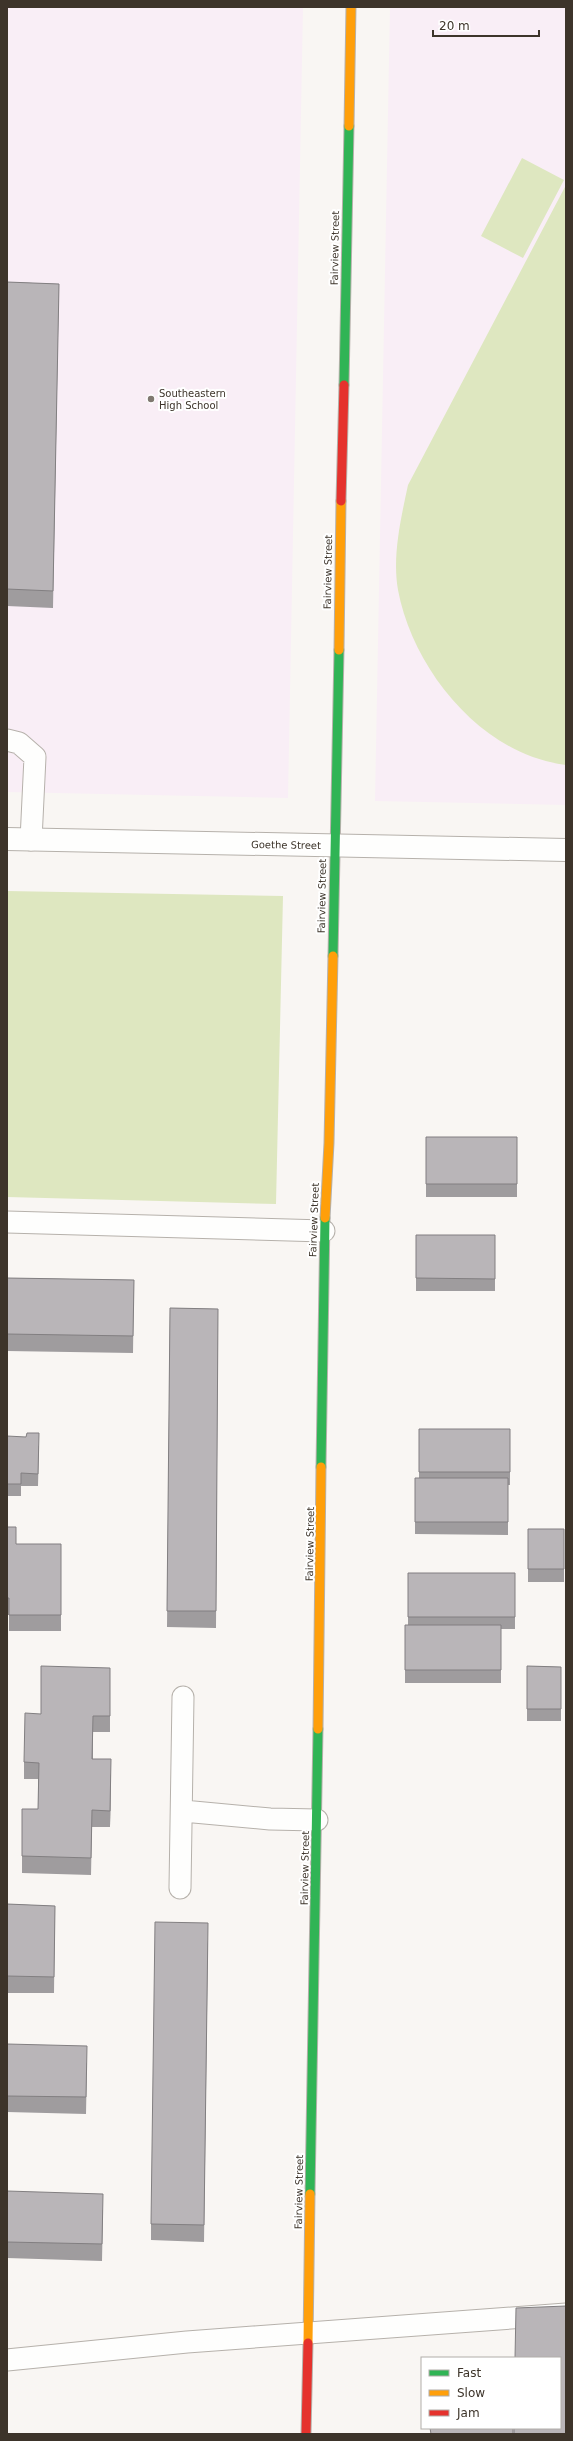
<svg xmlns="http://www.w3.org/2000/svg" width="573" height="2441" viewBox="0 0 573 2441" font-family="'DejaVu Sans',sans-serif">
	<rect width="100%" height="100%" fill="#f9f6f3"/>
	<path fill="#f9eef6" d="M7 7H303L288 798 7 792Z
		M390 7H566V805L375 801Z"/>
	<path fill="#dee7c0" d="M522 158 564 180 523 258 481 236Z
		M566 185V765C482 755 413 670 398 590 392 556 401 518 408 485Z
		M7 891 283 896 276 1204 7 1197Z"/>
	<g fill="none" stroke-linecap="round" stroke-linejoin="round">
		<defs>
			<path id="lane" d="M7 740 19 743 35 757 31 840
				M7 1222 324 1231
				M183 1811 270 1819 317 1820
				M180 1888 183 1697
				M7 2360 187 2342 566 2314"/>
			<path id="street" d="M7 839 566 850"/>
			<path id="fast" d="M344 385 349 126
				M333 956 339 650
				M321 1467 325 1218
				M310 2194 318 1729"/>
			<path id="slow" d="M349 126 351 7
				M339 650 341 501
				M325 1218 329 1143 333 956
				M318 1729 321 1467
				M308 2343 310 2194"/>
			<path id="jam" d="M341 501 344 385
				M306 2434 308 2343"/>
		</defs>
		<use href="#lane" stroke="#b6b1ab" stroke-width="23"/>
		<use href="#street" stroke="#b6b1ab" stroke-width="24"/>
		<use href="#fast" stroke="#b6b1ab" stroke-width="11"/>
		<use href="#slow" stroke="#b6b1ab" stroke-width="11"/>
		<use href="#jam" stroke="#b6b1ab" stroke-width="11"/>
		<use href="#lane" stroke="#fefefd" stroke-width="21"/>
		<use href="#street" stroke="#fefefd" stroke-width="22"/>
		<use href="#fast" stroke="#30b455" stroke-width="9"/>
		<use href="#slow" stroke="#ff9f0a" stroke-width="9"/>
		<use href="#jam" stroke="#e5322d" stroke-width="9"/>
	</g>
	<path fill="#9f9c9e" d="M7 282 59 284 53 608 7 606Z
		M426 1137H517V1197H426Z
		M416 1235H495V1291H416Z
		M7 1278 134 1280 133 1353 7 1351Z
		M170 1308 218 1309 216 1628 167 1627Z
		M419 1429H510V1485H508V1535L415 1534V1478H419Z
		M7 1436 39 1446 38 1486H21V1496H7Z
		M7 1527 16 1544H61V1631H9V1615H7Z
		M528 1529H564V1582H528Z
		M408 1573H515V1629H501V1683H405V1625H408Z
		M527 1666 561 1667V1721H527Z
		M110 1668V1732H93V1759L111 1775 110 1827H92L91 1875 22 1873V1856L38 1809V1779H24V1762L41 1714Z
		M7 1904 55 1906 54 1993H7Z
		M208 1940 204 2242 151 2240V2224Z
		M7 2044 87 2063 86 2114 7 2112Z
		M7 2191 103 2210 102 2261 7 2258Z"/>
	<path fill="#827f81" d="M111 1759V1775L110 1827V1811Z"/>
	<path fill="#b9b5b8" stroke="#827f81" d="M7 282 59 284 53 591 7 589Z
		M426 1137H517V1184H426Z
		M416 1235H495V1279L416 1278Z
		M7 1278 134 1280 133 1336 7 1334Z
		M170 1308 218 1309 216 1611H167Z
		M419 1429H510V1472H419Z
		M27 1433H39L38 1474 21 1473V1484H7V1436L26 1437Z
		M415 1478H508V1522H415Z
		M7 1527H16V1544H61V1615H9V1598H7Z
		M528 1529H564V1569H528Z
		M408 1573H515V1617H408Z
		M405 1625H501V1670H405Z
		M41 1666 110 1668V1716H93L92 1759H111L110 1811 92 1810 91 1858 22 1856V1809H38L39 1763 24 1762 25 1713 41 1714Z
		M527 1666 561 1667V1709H527Z
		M7 1904 55 1906 54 1977 7 1976V1990Z
		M155 1922 208 1923 204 2225 151 2224Z
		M7 2044 87 2046 86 2097 7 2096Z
		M7 2191 103 2194 102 2244 7 2242Z
		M566 2306V2434H514V2428H560V2358H515L516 2308Z
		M430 2428H513V2434H431Z"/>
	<circle fill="#7f7870" stroke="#fff" stroke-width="1.5" cx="151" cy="399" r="4"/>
	<g text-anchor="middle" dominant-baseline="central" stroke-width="4" stroke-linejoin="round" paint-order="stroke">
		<g font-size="10" fill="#3d342a" stroke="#fff">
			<text transform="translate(335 248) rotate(-89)">Fairview Street</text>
			<text transform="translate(328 572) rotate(-89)">Fairview Street</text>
			<text transform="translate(286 845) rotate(1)">Goethe Street</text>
			<text transform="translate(322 896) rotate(-89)">Fairview Street</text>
			<text transform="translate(314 1220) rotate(-88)">Fairview Street</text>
			<text transform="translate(310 1544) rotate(-89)">Fairview Street</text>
			<text transform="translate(305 1868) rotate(-89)">Fairview Street</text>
			<text transform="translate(299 2192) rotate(-89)">Fairview Street</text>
		</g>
		<g font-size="10" fill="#3d342a" stroke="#fff" text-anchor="start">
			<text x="159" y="393">Southeastern<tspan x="159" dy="12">High School</tspan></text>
		</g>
	</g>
	<rect width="573" height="2441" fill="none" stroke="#3d342a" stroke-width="16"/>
	<rect x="421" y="2357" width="140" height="72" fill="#ffffff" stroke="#b1aeaa"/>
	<rect x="429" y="2370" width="20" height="6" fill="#30b455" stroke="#b1aeaa"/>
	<text x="457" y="2377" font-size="12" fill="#3d342a">Fast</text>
	<rect x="429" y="2390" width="20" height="6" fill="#ff9f0a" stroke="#b1aeaa"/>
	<text x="457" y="2397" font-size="12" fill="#3d342a">Slow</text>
	<rect x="429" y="2410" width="20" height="6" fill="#e5322d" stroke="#b1aeaa"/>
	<text x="457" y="2417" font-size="12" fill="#3d342a">Jam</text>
	<path d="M433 30v6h106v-6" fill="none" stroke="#3d342a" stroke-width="2"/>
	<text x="439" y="30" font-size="12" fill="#3d342a" stroke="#ffffff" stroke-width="3" paint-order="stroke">20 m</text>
</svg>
